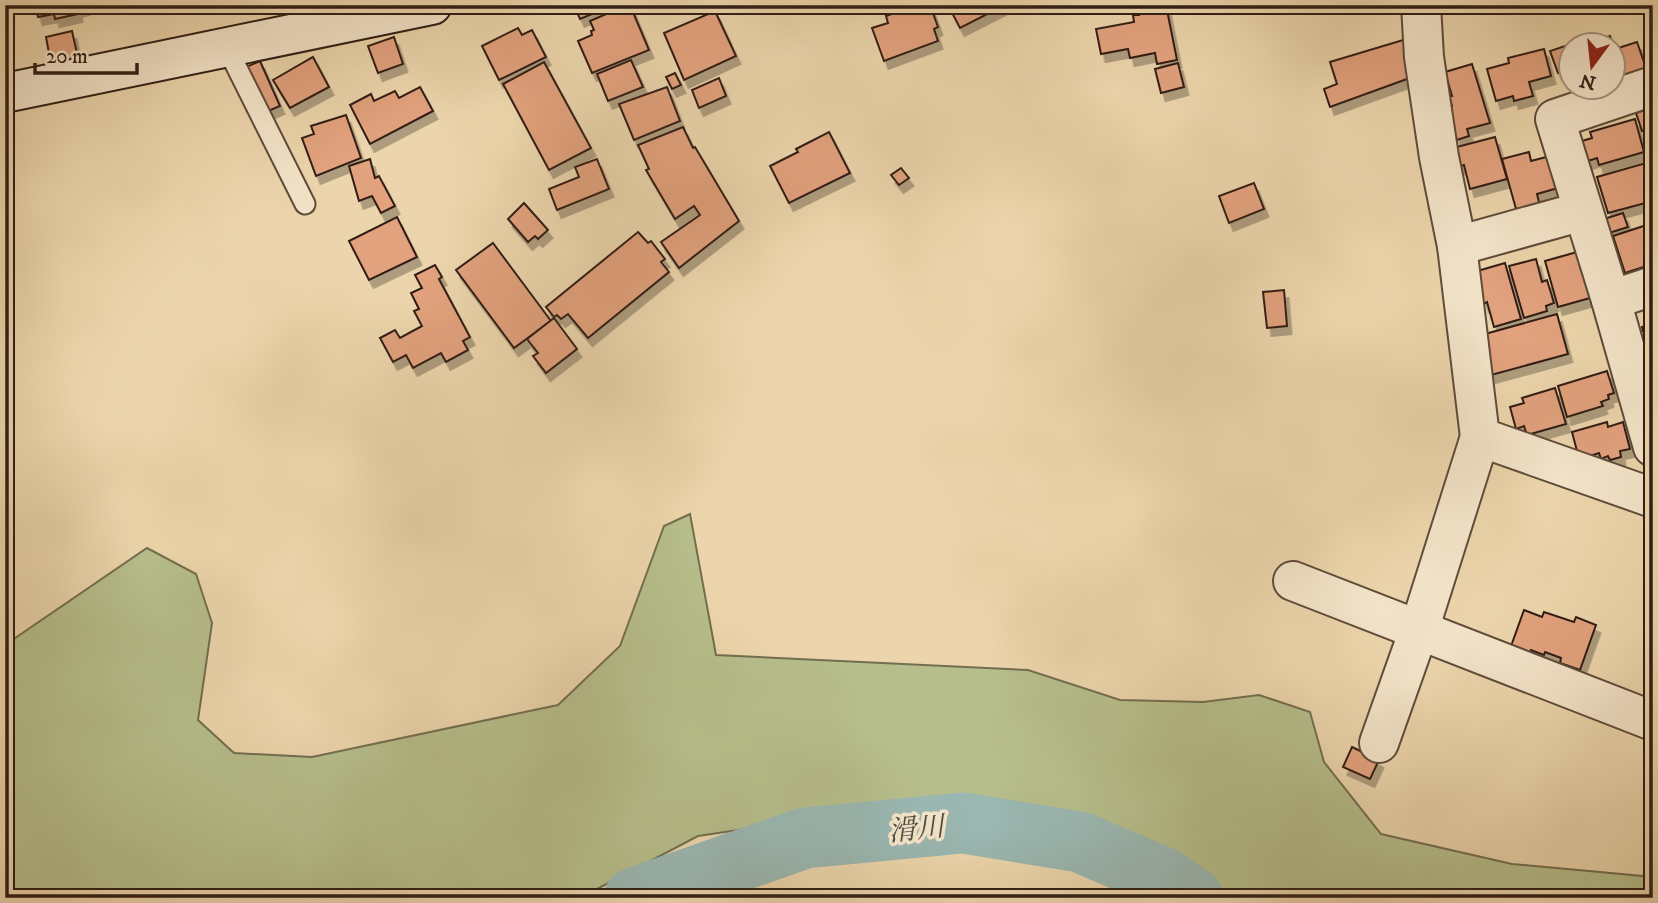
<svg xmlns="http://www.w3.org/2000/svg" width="1658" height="903" font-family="'IM FELL DW Pica','Noto Serif JP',serif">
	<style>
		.green { fill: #b6be8b; stroke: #736e50; stroke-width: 2 }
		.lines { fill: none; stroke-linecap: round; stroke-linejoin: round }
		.river { stroke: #9ab7b1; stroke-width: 61 }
		.building { fill: #e2a27e; stroke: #301e15; stroke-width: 2; filter: url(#shadow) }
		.lane-casing { stroke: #5f4c3b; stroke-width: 23 }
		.street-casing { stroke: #5f4c3b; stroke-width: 42 }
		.secondary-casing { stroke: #301e15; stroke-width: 42 }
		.lane { stroke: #f3e4c9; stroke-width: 19 }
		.street { stroke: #f3e4c9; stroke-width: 38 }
		.secondary { stroke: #f3e4c9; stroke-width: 38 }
		.labels { text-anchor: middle; stroke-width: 7; stroke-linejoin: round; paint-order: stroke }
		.water-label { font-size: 28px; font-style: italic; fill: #504c44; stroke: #f3e4c9 }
	</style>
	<defs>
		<filter id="shadow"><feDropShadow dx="4.5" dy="8" stdDeviation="0" flood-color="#0004"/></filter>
	</defs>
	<rect width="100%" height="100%" fill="#ecd5ac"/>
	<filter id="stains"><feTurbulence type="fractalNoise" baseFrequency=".00286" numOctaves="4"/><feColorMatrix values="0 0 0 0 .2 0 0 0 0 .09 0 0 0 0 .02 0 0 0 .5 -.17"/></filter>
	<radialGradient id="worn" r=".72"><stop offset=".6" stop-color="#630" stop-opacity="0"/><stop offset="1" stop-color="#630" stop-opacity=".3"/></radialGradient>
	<path class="green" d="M690 514 716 655 1028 670 1120 700 1203 702 1259 695 1310 712 1324 762 1381 834 1512 864 1653 877V898H1233L1116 826 913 804 698 836 580 898H5V645L147 548 196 574 212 623 198 720 234 753 312 757 558 705 620 646 664 526Z"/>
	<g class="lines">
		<path class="river" d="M634 898 805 838 963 823 1080 842 1166 879 1193 898"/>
	</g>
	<g class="building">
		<path d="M35 5H84L85 7 77 9 78 14 55 19 54 14 38 17Z"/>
		<path d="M574 5H594L597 12 580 19Z"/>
		<path d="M627 5H630L649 50 592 73 578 41 592 35 591 31 594 30 590 21Z"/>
		<path d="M917 5H930L938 27 934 29 938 41 884 61 872 28 888 23 886 16Z"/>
		<path d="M948 5H1005L960 28Z"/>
		<path d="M1137 5H1166L1177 60 1157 64 1155 53 1130 58 1128 49 1101 54 1096 29 1134 22 1133 15H1139Z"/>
		<path d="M715 11 736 56 684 80 664 33Z"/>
		<path d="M518 28 522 35 532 30 546 57 499 80 482 46Z"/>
		<path d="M72 31 78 58 51 64 46 37Z"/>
		<path d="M1610 36 1614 47 1603 46 1601 39Z"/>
		<path d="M394 37 403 64 378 73 368 46Z"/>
		<path d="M1413 37 1418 75 1330 107 1324 89 1337 84 1330 62Z"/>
		<path d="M1580 41 1581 46H1570V82L1567 70 1558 73 1550 51Z"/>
		<path d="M1637 42 1646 68 1619 77 1612 58V50Z"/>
		<path d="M1544 49 1551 76 1529 82 1533 96 1514 101 1513 96 1496 101 1487 69 1509 63 1508 58Z"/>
		<path d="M313 57 329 87 290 108 273 80Z"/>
		<path d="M631 60 643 87 608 101 597 74Z"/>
		<path d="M260 61 280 106 266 112 246 67Z"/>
		<path d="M544 62 591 148 549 170 503 84Z"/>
		<path d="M1178 63 1184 87 1161 93 1155 69Z"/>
		<path d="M1472 64 1490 123 1467 129 1469 136 1457 140 1447 107 1452 106 1449 96H1452L1445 72Z"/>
		<path d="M675 73 681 85 672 89 666 77Z"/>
		<path d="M719 78 726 96 699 108 692 90Z"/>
		<path d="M420 87 433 111 370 144 350 105 371 94 374 101 395 91 399 98Z"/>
		<path d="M667 87 680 121 634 140 619 104Z"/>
		<path d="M1653 107V127L1642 131 1636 113Z"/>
		<path d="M346 115 361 158 316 176 302 138 314 134 311 126Z"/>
		<path d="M1635 119 1644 152 1599 165 1597 158 1588 161 1582 141 1592 138 1590 132Z"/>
		<path d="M683 127 693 148 695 147 739 221 679 268 661 242 700 215 694 206 675 219 646 170 649 169 638 145Z"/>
		<path d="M829 132 850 173 789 203 770 166 798 152 796 149Z"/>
		<path d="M1495 137 1507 179 1470 189 1464 165 1458 167 1453 148Z"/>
		<path d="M1529 152 1531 161 1550 156 1558 188 1537 194 1540 206 1516 209 1502 159Z"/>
		<path d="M370 159 375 178 379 176 395 206 381 213 372 196 359 201 349 166Z"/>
		<path d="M597 159 609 189 557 210 549 189 579 177 575 167Z"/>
		<path d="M1653 161V201L1608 213 1597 177Z"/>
		<path d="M901 168 909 178 899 185 891 175Z"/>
		<path d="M1254 183 1264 209 1229 223 1219 196Z"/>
		<path d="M524 203 548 230 538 239 535 236 528 242 508 219Z"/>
		<path d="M1623 213 1628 227 1609 233 1604 219Z"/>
		<path d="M397 217 417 257 369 280 349 241Z"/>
		<path d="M1653 223V264L1625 273 1613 236Z"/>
		<path d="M638 232 648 243 651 241 665 259 661 262 669 272 588 338 568 314 561 319 557 315 554 317 546 307Z"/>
		<path d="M493 243 551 321 514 348 456 270Z"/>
		<path d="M1577 252 1590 298 1558 307 1545 261Z"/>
		<path d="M1536 259 1542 282 1547 280 1554 303 1546 306 1547 311 1524 318 1509 266Z"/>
		<path d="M1505 263 1521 319 1494 327 1487 302 1484 304 1474 272Z"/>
		<path d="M435 265 442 277 439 279 470 337 463 341 468 350 446 362 441 353 413 368 406 355 393 362 380 338 395 330 400 338 422 326 414 311 419 309 411 293 422 288 415 275Z"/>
		<path d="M1284 290 1287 326 1267 328 1263 292Z"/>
		<path d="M1557 314 1568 354 1491 375 1485 356 1490 354 1485 334Z"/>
		<path d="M554 318 577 349 546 373 533 356 538 353 527 339Z"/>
		<path d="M1653 324V373L1641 376 1628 335 1643 331 1642 327Z"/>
		<path d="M1607 371 1614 393 1608 395 1609 399 1601 402 1603 406 1567 417 1558 386Z"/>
		<path d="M1555 388 1566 424 1527 435 1524 426 1516 429 1510 407 1524 403 1522 398Z"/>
		<path d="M1607 422 1608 427 1623 422 1630 449 1620 451 1621 457 1610 460 1608 456 1601 459 1599 453 1584 458 1578 455 1572 432Z"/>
		<path d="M1524 610 1542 617 1544 612 1574 622 1576 617 1596 625 1580 670 1560 663 1561 658 1545 652 1544 655 1531 650 1529 657 1510 649Z"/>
		<path d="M1352 747 1379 760 1370 779 1343 767Z"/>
	</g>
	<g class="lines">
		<defs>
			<path id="lane" d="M227 48 305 204"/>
			<g id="street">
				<path d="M1421 5 1424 57 1439 157 1457 246 1480 437 1653 498"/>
				<path d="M1653 89 1647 88 1555 119 1611 300 1653 447"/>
				<path d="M1457 246 1583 211"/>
				<path d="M1611 300 1653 286"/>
				<path d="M1293 581 1653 721"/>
				<path d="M1379 743 1419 630 1480 437"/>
			</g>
			<path id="secondary" d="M5 93 432 5"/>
		</defs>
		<use href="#lane" class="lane-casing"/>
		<use href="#street" class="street-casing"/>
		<use href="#secondary" class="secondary-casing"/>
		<use href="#lane" class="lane"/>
		<use href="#street" class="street"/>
		<use href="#secondary" class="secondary"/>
	</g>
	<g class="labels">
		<g class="water-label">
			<text transform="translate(916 828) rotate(-6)" y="10">滑川</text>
		</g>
	</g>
	<rect width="1658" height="903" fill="none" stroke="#ecd5ac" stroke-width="28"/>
	<rect x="7" y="7" width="1644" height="889" fill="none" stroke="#301e15" stroke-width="3.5"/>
	<rect x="14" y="14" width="1630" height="875" fill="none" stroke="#301e15" stroke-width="2"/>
	<g transform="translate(1592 66) rotate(195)"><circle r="33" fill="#f3e4c9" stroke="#a59581" stroke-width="2"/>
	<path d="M0-5L12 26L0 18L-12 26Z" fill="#8f2418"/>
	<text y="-10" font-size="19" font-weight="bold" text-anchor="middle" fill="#301e15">N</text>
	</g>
	<path d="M35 63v10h102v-10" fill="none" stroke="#301e15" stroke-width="3.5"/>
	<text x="46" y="63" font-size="21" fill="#301e15" stroke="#f3e4c9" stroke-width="5" paint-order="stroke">20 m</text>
	<rect width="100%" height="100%" filter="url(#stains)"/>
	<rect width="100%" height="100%" fill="url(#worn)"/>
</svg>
